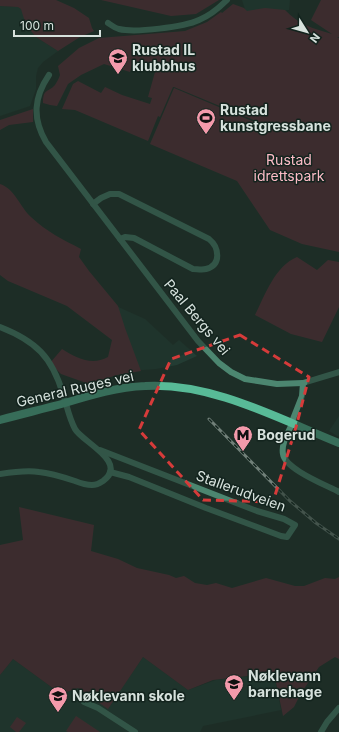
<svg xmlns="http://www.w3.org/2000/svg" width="339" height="732" font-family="Inter,sans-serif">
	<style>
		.built { fill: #233c33 }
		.green { fill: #632c38 }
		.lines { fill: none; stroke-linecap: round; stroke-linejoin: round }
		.minor { stroke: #4c8670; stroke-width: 6 }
		.secondary { stroke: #58ba97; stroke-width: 8 }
		.rail-casing { stroke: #718079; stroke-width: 3 }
		.rail { stroke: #13241e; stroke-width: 1.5; stroke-dasharray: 4.5; stroke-linecap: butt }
		.marked { fill: none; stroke: #d63b3a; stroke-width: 3; stroke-dasharray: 8 5; stroke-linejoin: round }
		.labels { text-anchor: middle; stroke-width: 3; stroke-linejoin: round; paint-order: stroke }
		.poi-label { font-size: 14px; font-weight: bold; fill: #d7e2dd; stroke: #13241e; text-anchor: start }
		.park-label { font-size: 14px; fill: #fcbbc6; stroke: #13241e }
		.street-label { font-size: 14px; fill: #d7e2dd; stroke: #13241e }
	</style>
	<rect width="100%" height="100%" fill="#1d2e27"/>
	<g class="built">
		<path d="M242 0H290L289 10 246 12Z"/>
		<path d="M0 6 18 7 21 9 36 37 58 51 43 62 38 68 36 76V89L30 106 0 116Z"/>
		<path d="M116 306 145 319 173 345 179 340 197 356 177 365 156 369 142 370 123 365Z"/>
		<path d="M339 416V437L329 431Z"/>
		<path d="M143 657 188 690 216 680 274 673 281 710 203 726 200 732H0V675L13 659 61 694 78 688 108 708Z"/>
	</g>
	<g class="green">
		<path d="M0 0H56L74 8 89 18 92 28 94 31 80 37 58 51 36 37 26 25 21 9 18 7 0 6Z"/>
		<path d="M101 0H219L196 14 171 16Z"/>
		<path d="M321 0H339V37H337L339 38V252L302 244 270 230 237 181 150 144 174 88 261 125 263 124 174 87H173L160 117 158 116 148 141 75 110 62 109 73 84 78 81 101 93 105 87 122 95 150 104 152 98 148 97 155 72 132 65 130 72 104 64 81 75 68 84 57 106 50 105 43 103C43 88 48 93 55 85 57 82 59 78 60 75L58 66 79 48 99 38 185 31 207 22 221 12 222 13 233 4 244 8 247 11 265 8 285 10C298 24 314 29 332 34L311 20Z"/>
		<path d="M33 109V122L9 125 0 130V120Z"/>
		<path d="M0 184C15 189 20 207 31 217 47 232 62 239 81 249L79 257 89 271 118 306 125 328 141 371 117 375 89 384 61 374 50 363 62 349C76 358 92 366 108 357L112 340 67 306 8 281 0 275Z"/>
		<path d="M297 257 317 270 328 260 339 262V307L322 342 291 334 255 315C265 295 275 266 297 257Z"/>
		<path d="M19 507 94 525 91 551 118 559 137 568 169 575 176 578 184 576 195 583 207 585 216 583 232 588 266 578 295 586H304L325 578 335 579 339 577V659L335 657 319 667 301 693 294 707 283 716 274 673 213 680 188 690 143 657 108 709 78 688 61 694 13 659 0 675V545L23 540Z"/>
		<path d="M76 716 100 732H68L66 731Z"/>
		<path d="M17 717 26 723 19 732H16L10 727Z"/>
	</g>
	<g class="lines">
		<g class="minor">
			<path d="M108 23C111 25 115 28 119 29 135 33 184 27 199 20 209 16 219 8 227 0"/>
			<path d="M49 75C34 97 32 118 46 142L198 341 219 363 231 372 245 379 277 384 303 383 339 372"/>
			<path d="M93 204 101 198 110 194H119L209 239C219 247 222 265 206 269 202 270 197 269 193 269L134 238 125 237 120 239"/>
			<path d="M0 327C36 341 52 357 63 394 67 406 69 418 75 429 82 442 129 462 103 481 100 483 96 485 92 485 86 485 80 483 75 481 63 477 51 473 39 472 26 470 13 472 0 474"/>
			<path d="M291 424 302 396 303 383"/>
			<path d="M292 424C288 433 281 444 283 454 285 469 326 485 339 492"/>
			<path d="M100 450 257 511 284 519 295 525 287 537 281 536 206 508 129 477 110 472"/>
			<path d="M84 702 98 708 135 732"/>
			<path d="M321 732 327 722 339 708"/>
		</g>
		<path class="secondary" d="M0 420C22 414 43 409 65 403 91 395 118 387 145 386 212 382 279 419 339 443"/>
		<defs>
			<path id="rail" d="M209 419 290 501 316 523 339 539"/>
		</defs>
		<use href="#rail" class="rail-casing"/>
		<use href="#rail" class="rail"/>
	</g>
	<path d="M0 0H339V732H0ZM240 335 309 377 296 427 273 502 203 500 139 430 171 359Z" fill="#1d2e27" fill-opacity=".55" fill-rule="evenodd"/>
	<path class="marked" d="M240 335 309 377 296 427 273 502 203 500 139 430 171 359Z"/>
	<defs>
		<symbol id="school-pin" viewBox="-11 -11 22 30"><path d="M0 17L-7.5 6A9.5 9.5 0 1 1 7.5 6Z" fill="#f39aab" stroke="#13241e"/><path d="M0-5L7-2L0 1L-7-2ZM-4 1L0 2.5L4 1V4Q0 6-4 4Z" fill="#111"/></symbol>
		<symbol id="stadium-pin" viewBox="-11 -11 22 30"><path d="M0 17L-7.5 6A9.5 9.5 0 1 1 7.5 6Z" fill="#f39aab" stroke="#13241e"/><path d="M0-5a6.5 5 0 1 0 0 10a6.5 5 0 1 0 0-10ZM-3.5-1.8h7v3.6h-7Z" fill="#111"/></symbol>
		<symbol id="metro-pin" viewBox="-11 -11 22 30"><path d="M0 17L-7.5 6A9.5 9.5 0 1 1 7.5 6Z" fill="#f39aab" stroke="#13241e"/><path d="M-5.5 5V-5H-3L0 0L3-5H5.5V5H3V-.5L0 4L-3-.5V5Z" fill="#111"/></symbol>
	</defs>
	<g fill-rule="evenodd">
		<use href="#school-pin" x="107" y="47" width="22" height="30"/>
		<use href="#stadium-pin" x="195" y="107" width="22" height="30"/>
		<use href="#metro-pin" x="232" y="424" width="22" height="30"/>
		<use href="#school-pin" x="223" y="673" width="22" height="30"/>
		<use href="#school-pin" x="47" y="685" width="22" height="30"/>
	</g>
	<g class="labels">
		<g class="poi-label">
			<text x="132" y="55">Rustad IL<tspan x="132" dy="16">klubbhus</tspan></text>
			<text x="220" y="115">Rustad<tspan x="220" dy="16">kunstgressbane</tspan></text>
			<text x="257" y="440">Bogerud</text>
			<text x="248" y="681">Nøklevann<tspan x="248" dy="16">barnehage</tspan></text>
			<text x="72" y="701">Nøklevann skole</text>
		</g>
		<g class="park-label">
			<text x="289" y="165">Rustad<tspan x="289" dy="16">idrettspark</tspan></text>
		</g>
		<g class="street-label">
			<text transform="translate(197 317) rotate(50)" y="5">Paal Bergs vei</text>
			<text transform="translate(75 389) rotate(-13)" y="5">General Ruges vei</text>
			<text transform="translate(241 491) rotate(20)" y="5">Stallerudveien</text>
		</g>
	</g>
	<g transform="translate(307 32) rotate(127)" stroke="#13241e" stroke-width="3" paint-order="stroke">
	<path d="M0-3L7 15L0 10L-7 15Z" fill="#d7e2dd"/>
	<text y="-6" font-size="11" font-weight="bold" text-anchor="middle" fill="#d7e2dd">N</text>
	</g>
	<path d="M14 30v6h86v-6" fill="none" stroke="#d7e2dd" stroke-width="2"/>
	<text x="20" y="30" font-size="12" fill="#d7e2dd" stroke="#13241e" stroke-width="3" paint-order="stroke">100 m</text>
</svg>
